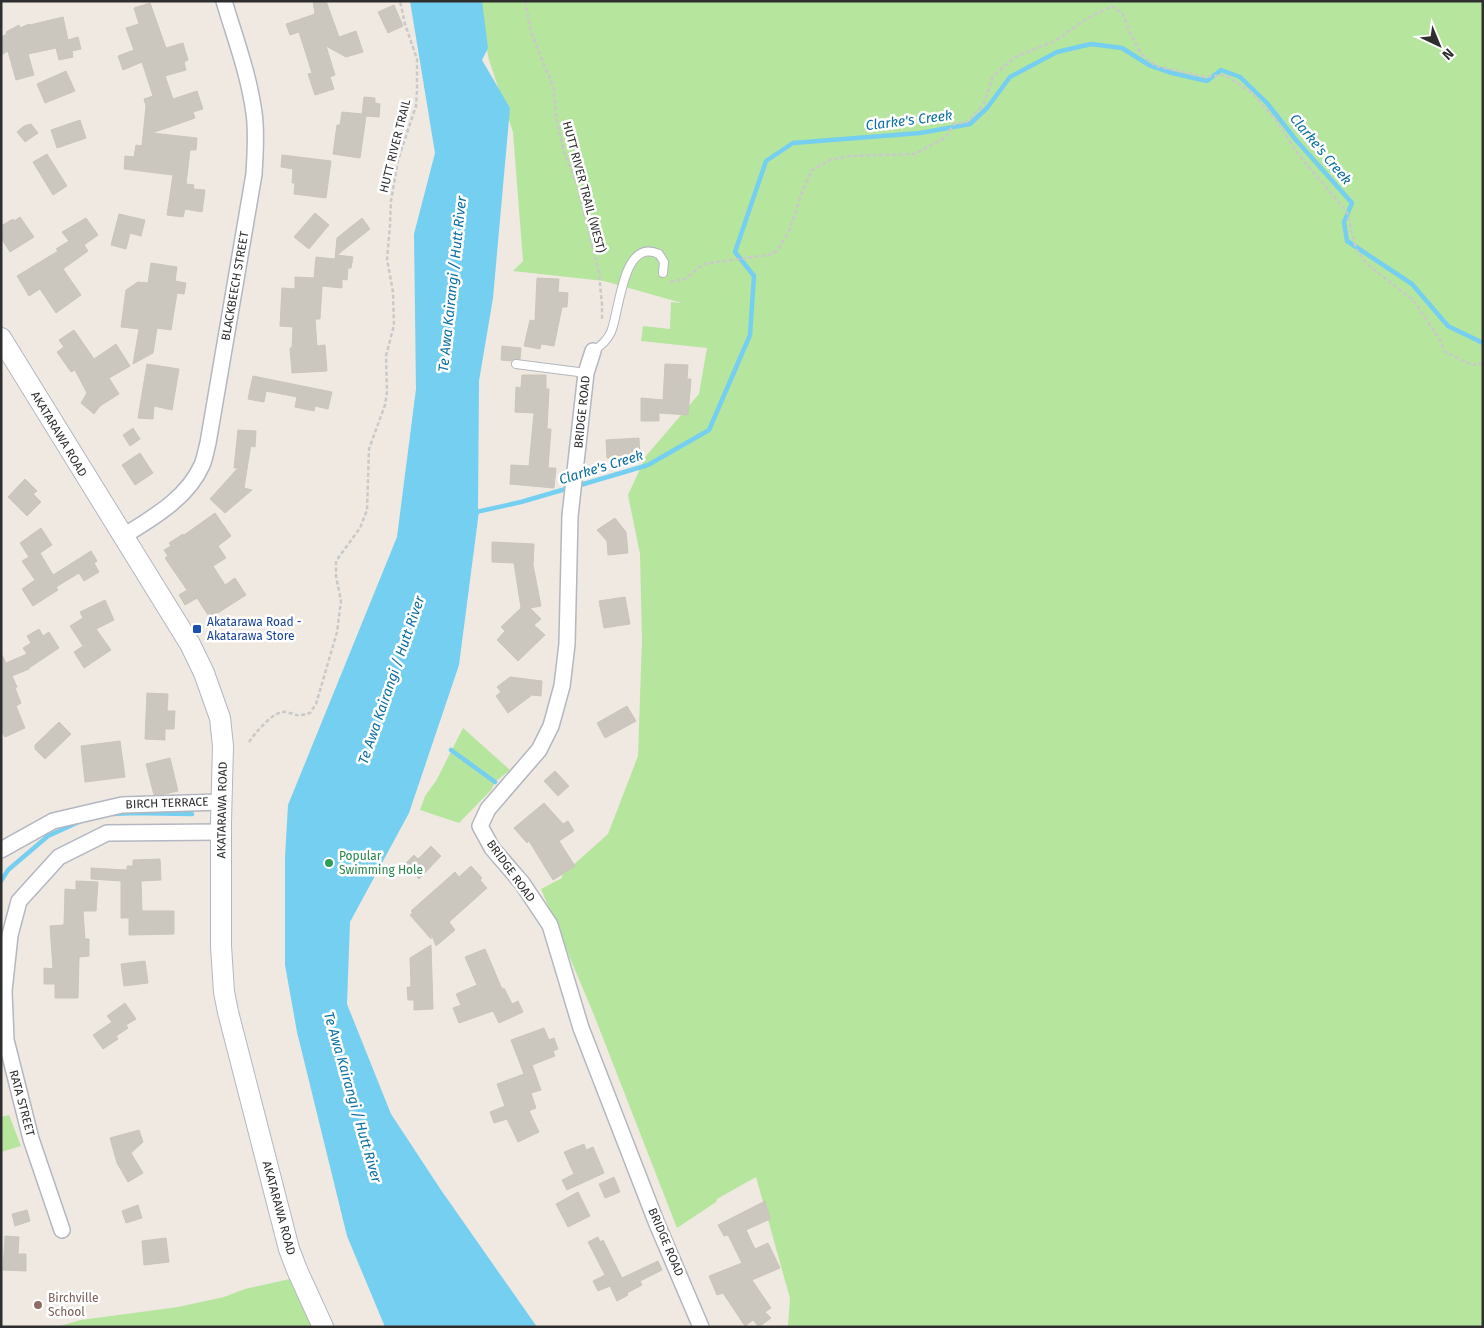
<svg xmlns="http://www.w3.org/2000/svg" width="1484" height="1328" font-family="'Fira Sans',sans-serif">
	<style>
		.green { fill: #b6e59e }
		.water { fill: #75cff0 }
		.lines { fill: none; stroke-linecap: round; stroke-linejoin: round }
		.stream { stroke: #75cff0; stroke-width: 4.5 }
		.building { fill: #cbc7bf; stroke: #cbc5ba }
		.lane-casing { stroke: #b4b7c1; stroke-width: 10 }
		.street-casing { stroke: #b4b7c1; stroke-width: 18 }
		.secondary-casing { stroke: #b4b7c1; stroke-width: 22 }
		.path { stroke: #c9c9c9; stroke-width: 2.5; stroke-dasharray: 4 2.5; stroke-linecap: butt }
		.lane { stroke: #fff; stroke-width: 8 }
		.street { stroke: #fff; stroke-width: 15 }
		.secondary { stroke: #fff; stroke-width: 20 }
		.transit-dot { fill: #1a4fb4; stroke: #fff; stroke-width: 2 }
		.leisure-dot { fill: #2e9e5b; stroke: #fff; stroke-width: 2 }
		.education-dot { fill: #8d6e63; stroke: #fff; stroke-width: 2 }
		.labels { text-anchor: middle; stroke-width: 5; stroke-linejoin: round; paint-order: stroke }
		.street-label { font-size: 12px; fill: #2e2e2e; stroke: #fff }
		.transit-label { font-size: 12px; fill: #164399; stroke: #fff; text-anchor: start }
		.leisure-label { font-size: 12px; fill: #27864d; stroke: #fff; text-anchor: start }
		.education-label { font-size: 12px; fill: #785e54; stroke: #fff; text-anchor: start }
		.water-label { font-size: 14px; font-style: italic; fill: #0d6fa3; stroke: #fff }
	</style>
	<rect width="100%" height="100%" fill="#efe9e1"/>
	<g class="green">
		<path d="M477 1H1483V1327H788L790 1298 756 1177 717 1199 716 1202 677 1228 594 1015 541 889 562 878V875L608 834 638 756 642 640 640 554 628 495 646 456 699 394 707 348 641 341 643 326 670 329 671 302 682 303 604 281 513 271 523 261 513 132 489 60Z"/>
		<path d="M463 728 510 770 495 782 491 790 459 823 420 810 425 796 436 781Z"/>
		<path d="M9 1115 21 1146 1 1152V1117Z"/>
		<path d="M290 1279 313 1327H56L81 1320 178 1307 224 1297 245 1289Z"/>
	</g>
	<path class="water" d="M410 1H482L488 48 482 60 510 108 493 298 479 381 478 510 461 516 479 511 459 665 409 813 350 922 347 1004 391 1114 441 1190 537 1327H385L347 1236 297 1032 285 965V857L288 805 397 537 416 389 414 234 435 153Z"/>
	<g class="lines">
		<g class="stream">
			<path d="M577 486 648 465 709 430 750 335 754 276 735 252 766 161 793 143 920 133 970 124 987 108 1010 77 1057 52 1091 44 1122 48 1149 65 1172 73 1207 81 1221 70 1240 77 1267 103 1296 140 1352 203 1344 222 1347 241 1412 284 1448 326 1483 343"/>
			<path d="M458 516 521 502 569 488"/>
			<path d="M451 750 495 782"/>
			<path d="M112 814 134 813 192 814"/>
			<path d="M1 881 8 870 48 836 81 821"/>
		</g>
	</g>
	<g class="building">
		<path d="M313 1H326L339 37 356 31 363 52 346 57 326 46 335 75 330 77 334 89 315 95 308 74 312 73 299 32 290 35 286 24 315 14Z"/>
		<path d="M150 3 166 48 183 43 188 60 184 62 186 70 165 76 173 99 197 91 203 109 193 112 195 118 152 133 197 138 196 150H190L186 184 194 185 193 189 205 190 202 212 185 209 183 217 167 215 173 175 124 169 125 156 134 157 136 145 142 146 146 106 144 99 153 96 142 62 123 70 118 56 134 50 126 28 139 24 134 8Z"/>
		<path d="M394 5 403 26 388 33 378 12Z"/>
		<path d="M63 17 68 40 78 37 81 49 72 51 73 57 59 60 56 48 28 54 34 75 16 80 8 51 1 55V37L7 34 6 32 19 25 20 28 29 24 30 25Z"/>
		<path d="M66 71 75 91 45 103 37 84Z"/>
		<path d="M364 97 375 98V103L380 104 379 117 366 116 360 158 333 154 337 125H340L342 112 362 114Z"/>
		<path d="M80 120 86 138 57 148 51 130Z"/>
		<path d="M31 124 38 133 25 142 17 132 24 126Z"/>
		<path d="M47 154 67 186 53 195 33 162Z"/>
		<path d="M282 155 331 161 326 198 294 194 295 183H292L293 169 281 167Z"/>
		<path d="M315 213 329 225 309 249 294 237Z"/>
		<path d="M119 214 145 220 141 236 130 233 126 249 111 245Z"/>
		<path d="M20 217 34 237 10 252 1 238V226L13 219 14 221Z"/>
		<path d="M86 218 98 235 84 245 88 251 63 269 81 295 56 313 40 289 29 296 17 276 58 251 56 249 69 241 62 232Z"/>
		<path d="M362 218 370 229 337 255 353 257 351 268H348L347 280 342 279V288L322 286 320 319H315L317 346 325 345 327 371 292 373 290 348H292L293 327 280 326 282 288 295 289V277L314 278 316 257 335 259 337 238Z"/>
		<path d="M151 263 177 267 175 281 186 283 184 294 177 293 171 330 157 328 153 353 133 364 139 329 121 327 126 290 138 282 148 283Z"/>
		<path d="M537 278 559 279 558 292 568 293 567 307H562L554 346 541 344 540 349 524 346 530 320 535 321Z"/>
		<path d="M74 330 94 359 116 344 130 366 109 378 119 394 100 406 94 414 81 403 87 393 75 370 71 372 57 352 64 347 59 340Z"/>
		<path d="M502 346 521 348 520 359H514L511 361 501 360Z"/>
		<path d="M147 364 179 369 172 410 154 406 153 419 138 418Z"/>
		<path d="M665 364 688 365 687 379H691L688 415 659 413V421H641V398L663 400Z"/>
		<path d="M522 375H546V389H549L547 429H551L548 468H556L554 488 510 484 511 465 529 466 534 413 515 412 516 387 521 388Z"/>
		<path d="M253 376 332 392 328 409 315 406 314 411 295 407 297 397 266 391 264 402 248 399Z"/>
		<path d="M133 428 140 439 130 446 123 435Z"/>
		<path d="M238 430 256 431 255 447 251 446 250 450 244 488 252 490 225 513 210 499 238 468H234Z"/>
		<path d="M639 438 640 457 607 458 606 440Z"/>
		<path d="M140 453 153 473 135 485 122 465Z"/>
		<path d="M25 479 37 491 33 494 41 502 27 516 8 497Z"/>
		<path d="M215 513 231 536 218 546 226 558 213 566 225 585 235 578 246 595 210 618 197 598 185 605 179 595 187 590 165 558 168 556 164 550 171 546 169 543 183 534 184 535Z"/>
		<path d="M615 518 626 532 628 553 608 555 607 541 597 530Z"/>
		<path d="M41 528 52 545 40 553 53 575 91 551 97 561 94 563 99 572 84 581 79 573 56 587 58 590 33 606 22 589 35 580 22 561 29 557 20 543Z"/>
		<path d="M492 542 534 544 533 565 541 606 530 608 541 619 534 625 545 635 518 661 497 640 505 631 501 627 521 608 514 563 492 562Z"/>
		<path d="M625 597 630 624 604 628 599 601Z"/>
		<path d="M105 600 114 620 96 629 111 650 84 668 74 652 83 646 70 626 83 618 80 612Z"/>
		<path d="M39 629 43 636 49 632 59 648 29 668V669L12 676 17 687 15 688 21 703 16 706 25 728 5 737 1 730V653L6 663 27 654 23 648 31 643 27 636Z"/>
		<path d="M510 677 542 681 541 696 532 695 508 713 496 696 501 692 497 687Z"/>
		<path d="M147 693 168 694 167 711H175L174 729H165V740L145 739Z"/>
		<path d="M627 706 636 721 605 738 597 723Z"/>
		<path d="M59 722 71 734 45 759 35 749V745Z"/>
		<path d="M120 741 125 777 85 782 81 746Z"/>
		<path d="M170 758 178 791 165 794 154 795 146 764Z"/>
		<path d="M555 771 569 786 558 796 544 781Z"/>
		<path d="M544 803 563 824 568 821 574 831 559 841 575 866 553 880 529 841 527 843 514 828Z"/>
		<path d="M431 846 441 856 419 879 406 863 414 855 418 859Z"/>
		<path d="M160 859 161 880 141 881 142 911H174V934L129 935V918H121V881L91 879V868L127 870V866H133V860Z"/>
		<path d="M471 866 482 878 480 880 487 888 449 922 455 930 436 946 431 933V939L410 915 413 912 411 911 455 872 459 877Z"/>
		<path d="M76 881 98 882 96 911H83L85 939H89V956L79 957 78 998H55V984H44V968L53 969 50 926 64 925 65 889 76 890Z"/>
		<path d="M431 945 433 1009 414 1010V1000H408L407 987H411L410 958Z"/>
		<path d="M485 949 502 989 504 988 512 1004 518 1001 523 1012 499 1023 493 1011 459 1023 453 1008 461 1005 456 994 477 985 465 957Z"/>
		<path d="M145 961 148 983 124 986 121 964Z"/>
		<path d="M125 1003 136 1019 126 1025 128 1028 116 1036 118 1039 103 1049 93 1035 112 1022 107 1016Z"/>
		<path d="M544 1028 549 1040 554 1038 558 1049 553 1051 555 1056 532 1065 541 1090 531 1093 536 1108 529 1111 539 1132 518 1142 507 1119 494 1123 490 1112 505 1106 497 1084 524 1074 511 1040Z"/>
		<path d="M139 1130 143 1142 131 1153 143 1173 128 1182 117 1163 110 1138Z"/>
		<path d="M584 1144 586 1150 593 1147 604 1173 567 1190 562 1180 574 1174 564 1152Z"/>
		<path d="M614 1177 620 1192 605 1198 599 1184Z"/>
		<path d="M578 1192 590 1216 568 1227 556 1204Z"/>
		<path d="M765 1201 770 1219 746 1230 755 1249 768 1243 780 1268 752 1280 771 1308 765 1312 771 1318 759 1327 753 1320 745 1326 723 1293 717 1295 709 1276 742 1263 728 1235 724 1236 718 1225Z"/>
		<path d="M138 1205 142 1218 126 1223 122 1211Z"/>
		<path d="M27 1210 30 1221 15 1226 12 1214Z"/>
		<path d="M5 1236 19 1237 18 1254H26V1271L3 1270Z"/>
		<path d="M598 1237 600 1242 603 1240 622 1278 658 1261 662 1270 640 1281 642 1285 627 1293 628 1295 617 1301 610 1286 598 1291 593 1281 605 1275 588 1242Z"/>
		<path d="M166 1238 169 1262 144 1265 142 1241Z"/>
	</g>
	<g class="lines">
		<defs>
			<g id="lane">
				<path d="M593 351C601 346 607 341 611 332 620 311 622 237 659 254L664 262 663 273"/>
				<path d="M516 364 586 373"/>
			</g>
			<g id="street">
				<path d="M593 351 586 373 570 516 567 644 562 686 551 726 539 750 488 809 480 826 492 848 522 883 550 925 581 1028 657 1224 701 1327"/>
				<path d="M122 537C152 518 187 499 202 465 205 458 206 450 208 443L254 174C255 154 257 133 254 113 249 75 235 38 224 1"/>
				<path d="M1 850 53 821 122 805 222 802"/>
				<path d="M62 1230 31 1139 6 1040 4 991 10 935 19 901 59 857 107 833 221 832"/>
			</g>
			<path id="secondary" d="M1 338 190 644 204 673 220 718 223 746 221 822V946L224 992 228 1012 289 1249 297 1270 323 1327"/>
		</defs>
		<use href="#lane" class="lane-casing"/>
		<use href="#street" class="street-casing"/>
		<use href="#secondary" class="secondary-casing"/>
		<g class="path">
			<path d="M525 1 531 32 554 89 556 118 564 152 577 185 599 273 602 305V321"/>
			<path d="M670 282 685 279 703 264 768 255 777 251 789 231 803 190 812 170 830 160 850 156 915 154 946 137 954 124 967 122 984 104 993 76 1015 57 1055 41 1086 19 1112 6 1123 14 1131 35 1141 54 1156 66 1205 77 1225 75 1252 93 1276 120 1298 154 1347 212 1356 249 1367 264 1413 300 1439 338 1445 352 1472 365 1483 363"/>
			<path d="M249 742C255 733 275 709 286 712 299 715 295 717 310 713L316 704 337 632 341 601 336 576V561L360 528 367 510 369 449 385 405 387 392 386 356 394 325 393 292 387 259 390 225 391 201 398 160 416 106 417 91V59L405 24 400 1"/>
		</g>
		<use href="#lane" class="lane"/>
		<use href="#street" class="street"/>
		<use href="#secondary" class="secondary"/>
	</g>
	<rect class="transit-dot" x="192" y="624" width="10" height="10" rx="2.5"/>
	<circle class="leisure-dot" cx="329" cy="863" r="5"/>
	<circle class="education-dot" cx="38" cy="1305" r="5"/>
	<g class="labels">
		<g class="street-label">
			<text transform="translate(395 146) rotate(-76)" y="4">HUTT RIVER TRAIL</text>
			<text transform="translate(584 187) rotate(75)" y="4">HUTT RIVER TRAIL (WEST)</text>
			<text transform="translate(235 286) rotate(-80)" y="4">BLACKBEECH STREET</text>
			<text transform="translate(582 412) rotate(-84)" y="4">BRIDGE ROAD</text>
			<text transform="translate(59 434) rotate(59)" y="4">AKATARAWA ROAD</text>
			<text transform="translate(167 803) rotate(-2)" y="4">BIRCH TERRACE</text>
			<text transform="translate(222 810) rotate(-89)" y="4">AKATARAWA ROAD</text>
			<text transform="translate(511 871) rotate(54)" y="4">BRIDGE ROAD</text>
			<text transform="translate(22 1103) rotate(75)" y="4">RATA STREET</text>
			<text transform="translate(279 1208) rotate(75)" y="4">AKATARAWA ROAD</text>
			<text transform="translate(666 1242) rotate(67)" y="4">BRIDGE ROAD</text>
		</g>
		<g class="transit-label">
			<text x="207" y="626">Akatarawa Road -<tspan x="207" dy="14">Akatarawa Store</tspan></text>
		</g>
		<g class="leisure-label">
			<text x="339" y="860">Popular<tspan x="339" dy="14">Swimming Hole</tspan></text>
		</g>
		<g class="education-label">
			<text x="48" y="1302">Birchville<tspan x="48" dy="14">School</tspan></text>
		</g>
		<g class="water-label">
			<text transform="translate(909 120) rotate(-7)" y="5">Clarke's Creek</text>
			<text transform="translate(1321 149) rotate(50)" y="5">Clarke's Creek</text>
			<text transform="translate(452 284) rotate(-84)" y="5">Te Awa Kairangi / Hutt River</text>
			<text transform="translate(601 467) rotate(-17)" y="5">Clarke's Creek</text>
			<text transform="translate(391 680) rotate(-71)" y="5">Te Awa Kairangi / Hutt River</text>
			<text transform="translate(353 1097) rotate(74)" y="5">Te Awa Kairangi / Hutt River</text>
		</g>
	</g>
	<rect width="1484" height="1328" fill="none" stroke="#2e2e2e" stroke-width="5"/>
	<g transform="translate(1439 45) rotate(136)" stroke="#ffffff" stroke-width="4" paint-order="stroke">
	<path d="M0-4L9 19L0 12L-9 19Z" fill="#2e2e2e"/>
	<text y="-8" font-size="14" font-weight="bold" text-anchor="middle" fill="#2e2e2e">N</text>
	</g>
</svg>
